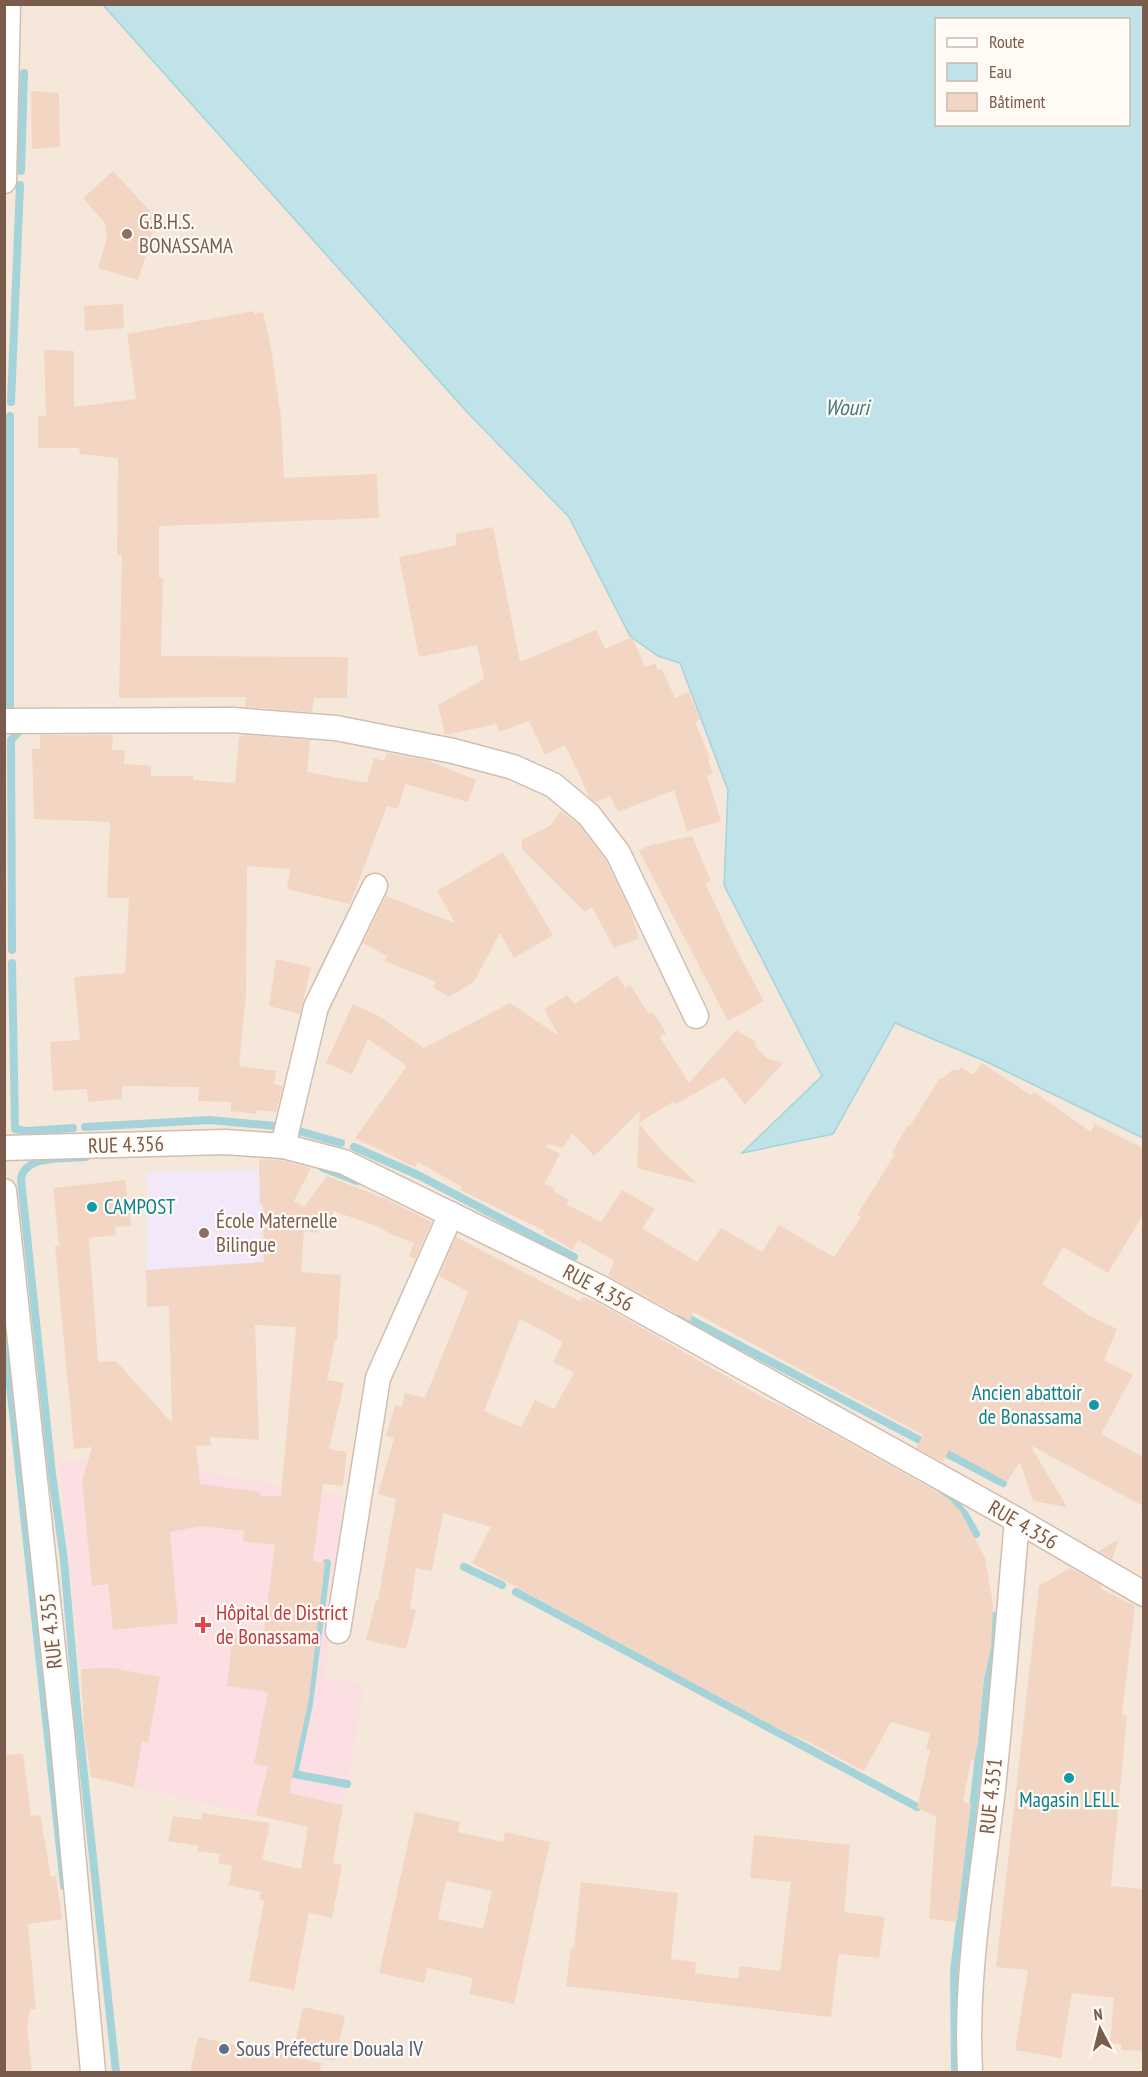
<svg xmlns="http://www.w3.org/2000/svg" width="1148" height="2077" font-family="'PT Sans Narrow',sans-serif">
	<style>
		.residential { fill: #f5e8da }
		.education { fill: #f3e8fa }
		.medical { fill: #fbdfe3 }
		.water { fill: #bfe3e8; stroke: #a5d3da; stroke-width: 1.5; fill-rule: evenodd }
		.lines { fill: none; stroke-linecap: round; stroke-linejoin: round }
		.stream { stroke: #a5d3da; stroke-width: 8 }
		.building { fill: #f3d5c3; fill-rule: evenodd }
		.minor-casing { stroke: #d1beb0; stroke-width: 27 }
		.minor { stroke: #fff; stroke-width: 24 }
		.education-dot { fill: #8d6e63; stroke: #fffaf3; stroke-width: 2 }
		.culture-dot { fill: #0f9aa8; stroke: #fffaf3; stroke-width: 2 }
		.health-dot { fill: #e0444e; stroke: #fffaf3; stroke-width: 2 }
		.service-dot { fill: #5c6f8a; stroke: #fffaf3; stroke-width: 2 }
		.labels { text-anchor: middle; stroke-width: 4.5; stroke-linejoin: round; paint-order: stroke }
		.education-label { font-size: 21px; fill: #785e54; stroke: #fffaf3; text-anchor: start }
		.street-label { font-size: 21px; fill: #7a5c4d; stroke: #fffaf3 }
		.culture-label { font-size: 21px; fill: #0d838f; stroke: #fffaf3; text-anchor: start }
		.health-label { font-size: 21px; fill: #be3a42; stroke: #fffaf3; text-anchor: start }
		.service-label { font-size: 21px; fill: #4e5e75; stroke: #fffaf3; text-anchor: start }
		.water-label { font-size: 22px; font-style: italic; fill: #437c86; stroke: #fffaf3 }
	</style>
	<rect width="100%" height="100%" fill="#fdf6ec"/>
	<path class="residential" d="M4 5H103L467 412 569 517 630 636 658 656 680 663 728 790 724 885 822 1076 743 1152 833 1134 895 1023 987 1062 1143 1138 1144 2072H5Z"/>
	<path class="education" d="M259 1170 262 1300 147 1307V1172Z"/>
	<path class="medical" d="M160 1453 197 1455 203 1472 343 1495 324 1679 365 1685 338 1834 91 1777 59 1462Z"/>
	<path class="water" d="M103 5H1143V1138L987 1062 895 1023 833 1134 742 1153 822 1076 724 885 728 790 680 663 658 656 630 636 569 517 467 412ZM936 20H1128V124H936Z"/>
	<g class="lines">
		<g class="stream">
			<path d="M21 171 24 73"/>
			<path d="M11 402 20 185"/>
			<path d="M10 707V416"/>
			<path d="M12 950 11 740 24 726"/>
			<path d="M12 963 15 1129 25 1131 73 1128"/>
			<path d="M85 1127 209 1120 276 1126"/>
			<path d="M292 1129 341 1143"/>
			<path d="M354 1147 418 1175 574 1257"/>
			<path d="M86 1157C66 1159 25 1154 21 1179L52 1474 64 1560 77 1709 116 2072"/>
			<path d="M323 1168 357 1181"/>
			<path d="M682 1315 929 1445"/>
			<path d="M4 1330 64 1886"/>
			<path d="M940 1450 1003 1483"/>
			<path d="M943 1490 965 1515 976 1534"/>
			<path d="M327 1563 309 1704 294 1774 347 1784"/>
			<path d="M464 1567 502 1585"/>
			<path d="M516 1592 917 1807"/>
			<path d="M969 1843 995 1616"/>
			<path d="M955 2072 954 1971 969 1849"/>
		</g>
	</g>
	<g class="building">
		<path d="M31 91 59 93 60 147 32 149Z"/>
		<path d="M113 171 150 211 154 229 138 280 98 268 107 238 105 223 83 198Z"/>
		<path d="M123 304 124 328 85 331 84 306Z"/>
		<path d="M254 311V314L263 312 271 347 281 417 284 478 377 474 379 518 159 526V578H163L161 656 348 657 347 698H314L312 712 245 707 246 697 119 698 122 555H117L118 458 80 454 79 448H38V416H46L44 350 74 351V407L136 399 127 334Z"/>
		<path d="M493 527 520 662 596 630 605 649 632 637 645 667 655 663 658 670 662 669 675 698 689 692 700 720 695 722 710 758 708 760 713 774 707 776 721 821 687 831 674 790 618 812 610 796 596 802 590 798 565 745 545 755 529 721 499 732 496 724 445 735 438 705 484 679 477 645 419 657 399 557 457 545 455 534Z"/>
		<path d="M40 735H113L112 750H125L124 764 151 766V776H193V780L235 783 239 737 243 735 310 740 307 772 367 783 374 758 384 761 387 753 426 760 476 780 468 802 405 784 398 809 387 806 350 904 287 889 290 869 247 866 246 994 239 1066 276 1071 274 1084 283 1086 276 1112 257 1110 256 1114 231 1111V1102L198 1101 199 1087 122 1086V1099L88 1102 87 1089 53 1091 50 1042 80 1040 74 977 125 973 129 898H107L110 822 34 819 32 749H40Z"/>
		<path d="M561 811 579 825 606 860 631 913 639 938 614 948 592 907 585 912 522 849V840L550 826Z"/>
		<path d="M692 836 711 881 705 883 738 953 764 1001 728 1021 639 851 648 846Z"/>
		<path d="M503 852 553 935 514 958 500 933 474 982 449 997 433 987 436 982 385 961 387 956 363 943 386 896 455 923 437 891Z"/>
		<path d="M276 959 311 967 300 1014 269 1006Z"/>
		<path d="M617 975 625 988 630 985 649 1014 653 1012 666 1033 660 1037 689 1083 736 1030 755 1041V1046L767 1058 783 1063 745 1105 724 1077 676 1104 674 1101 639 1123 640 1111 594 1156 572 1133 563 1148 548 1144 547 1147 560 1154 544 1184 555 1188 554 1191 569 1200 566 1204 601 1222 622 1190 655 1209 642 1228 697 1262 721 1228 762 1252 779 1225 834 1257 861 1217 857 1215 895 1154 892 1152 908 1125 910 1126 940 1078 942 1079 952 1070H958L961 1067 973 1075 982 1063 1031 1095 1034 1092 1091 1132 1095 1124 1143 1148V1215L1108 1273 1063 1247 1042 1284 1088 1315 1117 1329 1104 1360 1133 1375 1101 1434 1143 1457V1506L1030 1445 1067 1507 1033 1501 1020 1462 1007 1482 949 1450 943 1462 916 1448 923 1435 693 1312 690 1321 608 1276 614 1261 578 1240 573 1250 544 1233 545 1231 460 1190 462 1187 418 1162 415 1167 355 1138 407 1066 368 1039 352 1074 326 1063 353 1004 379 1016 424 1048 510 1003 559 1036 544 1009 567 995 575 1004Z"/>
		<path d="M639 1124 664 1153 698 1184 637 1168Z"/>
		<path d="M259 1159 281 1160 311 1168 294 1201 304 1207 327 1176 386 1199 432 1222 415 1259 409 1256 414 1243 392 1235 377 1226 333 1211 330 1230 318 1229 317 1233 304 1231 301 1272 341 1275 337 1340H335L327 1380 344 1383 329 1449 347 1452 343 1486 323 1484 313 1561 325 1563 309 1698 289 1793 343 1805 333 1863 342 1865 332 1918 309 1913 294 1990 249 1981 264 1901 259 1900 261 1892 229 1885 232 1866 218 1863 220 1854 197 1851 198 1846 168 1841 173 1816 201 1820 202 1813 270 1823 262 1860 301 1869 308 1827 256 1815 268 1767 254 1764 268 1692 227 1686 233 1634 263 1637 275 1545 243 1541 244 1531 201 1526 170 1532 178 1623 113 1630 108 1584 92 1586 82 1481 92 1447 74 1449 55 1246 59 1245 53 1188 125 1180 131 1226 115 1227 116 1235 89 1238 98 1362 116 1361 172 1423 169 1306 147 1307 146 1270 264 1262 263 1205 260 1204ZM255 1325 296 1327 281 1496H261L260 1492 200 1484 196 1446 211 1445 210 1437 259 1440Z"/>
		<path d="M456 1237 579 1301 583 1297 597 1302 762 1397 788 1409 948 1498 961 1512 985 1558 993 1604 991 1648 984 1680 978 1743 974 1761 971 1760 963 1802 971 1804 957 1922 929 1919 936 1816 917 1808 930 1750 926 1749 930 1733 891 1722 864 1771 797 1736 795 1738 472 1563 491 1527 443 1513 432 1571 416 1568 410 1609 416 1610 406 1649 366 1640 376 1600 378 1601 396 1499 378 1494 394 1438 386 1436 395 1405 402 1407 405 1393 425 1398 468 1292 439 1276ZM520 1319 563 1342 553 1362 574 1373 554 1409 535 1400 521 1427 484 1411Z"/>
		<path d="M1119 1539 1112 1559 1099 1551Z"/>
		<path d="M1070 1568 1101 1585 1100 1588 1135 1606 1122 1714 1127 1716 1111 1886 1143 1889V2051L1121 2050V2044L1110 2043 1114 1998 1072 1993 1061 2058 1015 2050 1028 1970 996 1967 1039 1586Z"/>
		<path d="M113 1668 160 1677 148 1743 142 1741 134 1787 91 1777 84 1730 81 1669Z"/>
		<path d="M23 1754 31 1816 40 1815 51 1877 56 1876 62 1919 28 1924 36 2009H30L27 2027 32 2073H4V1755Z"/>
		<path d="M415 1812 460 1822 458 1832 503 1842 505 1832 550 1842 514 2004 469 1994 473 1978 427 1968 424 1983 379 1973ZM446 1881 492 1891 483 1929 438 1919Z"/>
		<path d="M754 1835 850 1845 844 1912 885 1917 879 1958 839 1954 831 2017 566 1986 571 1947 574 1948 581 1882 678 1893 671 1959 696 1962 695 1973 732 1978H738L740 1966 780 1971 791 1882 750 1878Z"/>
		<path d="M303 2007 345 2016 335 2061 293 2052Z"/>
		<path d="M198 2037 321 2063 320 2073H190Z"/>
	</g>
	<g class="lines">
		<defs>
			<g id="minor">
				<path d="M4 181 8 4"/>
				<path d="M4 721 232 720 336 728 453 751 513 767 553 785 589 815 618 853 696 1016"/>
				<path d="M283 1146 316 1007 375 886"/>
				<path d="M4 1148 225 1142 283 1146 344 1162 601 1288 1017 1520 1144 1594"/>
				<path d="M4 1191 62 1732 93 2072"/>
				<path d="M338 1631 378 1378 451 1214"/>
				<path d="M970 2072C965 1980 981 1888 992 1797 1002 1705 1009 1612 1017 1520"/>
			</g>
		</defs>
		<use href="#minor" class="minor-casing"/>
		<use href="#minor" class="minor"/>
	</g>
	<g class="education-dot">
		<circle cx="127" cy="234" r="6"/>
		<circle cx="204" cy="1233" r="6"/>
	</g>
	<g class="culture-dot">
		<circle cx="92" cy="1207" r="6"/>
		<circle cx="1094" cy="1405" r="6"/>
		<circle cx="1069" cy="1778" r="6"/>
	</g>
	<path class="health-dot" d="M200 1616h6v6h6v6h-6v6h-6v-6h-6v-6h6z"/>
	<circle class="service-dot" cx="224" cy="2049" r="6"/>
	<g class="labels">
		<g class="education-label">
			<text x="139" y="229">G.B.H.S.<tspan x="139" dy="24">BONASSAMA</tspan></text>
			<text x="216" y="1228">École Maternelle<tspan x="216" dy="24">Bilingue</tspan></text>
		</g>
		<g class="street-label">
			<text transform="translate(126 1145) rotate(-2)" y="7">RUE 4.356</text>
			<text transform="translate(598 1288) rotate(28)" y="7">RUE 4.356</text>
			<text transform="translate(1023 1525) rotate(30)" y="7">RUE 4.356</text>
			<text transform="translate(51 1631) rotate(-96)" y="7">RUE 4.355</text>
			<text transform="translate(991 1796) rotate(-84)" y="7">RUE 4.351</text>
		</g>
		<g class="culture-label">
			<text x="104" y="1214">CAMPOST</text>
			<text x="1082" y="1400" text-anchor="end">Ancien abattoir<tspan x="1082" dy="24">de Bonassama</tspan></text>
			<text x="1069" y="1807" text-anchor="middle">Magasin LELL</text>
		</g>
		<g class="health-label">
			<text x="216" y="1620">Hôpital de District<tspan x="216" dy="24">de Bonassama</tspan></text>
		</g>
		<g class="service-label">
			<text x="236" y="2056">Sous Préfecture Douala IV</text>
		</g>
		<g class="water-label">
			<text x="847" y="415">Wouri</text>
		</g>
	</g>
	<rect width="1148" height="2077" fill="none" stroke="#7a5c4d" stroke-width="12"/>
	<rect x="935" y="18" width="195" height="108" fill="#fffaf3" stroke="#cabbb1" stroke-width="1.5"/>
	<rect x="947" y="38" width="30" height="9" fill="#ffffff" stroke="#cabbb1" stroke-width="1.5"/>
	<text x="989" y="48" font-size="18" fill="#7a5c4d">Route</text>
	<rect x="947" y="63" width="30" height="18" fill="#bfe3e8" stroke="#cabbb1" stroke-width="1.5"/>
	<text x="989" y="78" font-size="18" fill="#7a5c4d">Eau</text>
	<rect x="947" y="93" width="30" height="18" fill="#f3d5c3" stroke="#cabbb1" stroke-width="1.5"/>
	<text x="989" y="108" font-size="18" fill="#7a5c4d">Bâtiment</text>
	<g transform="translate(1100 2029) rotate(353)" stroke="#fffaf3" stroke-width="4.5" paint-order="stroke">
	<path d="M0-4.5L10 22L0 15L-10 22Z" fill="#7a5c4d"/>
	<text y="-9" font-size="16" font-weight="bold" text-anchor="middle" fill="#7a5c4d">N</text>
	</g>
</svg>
